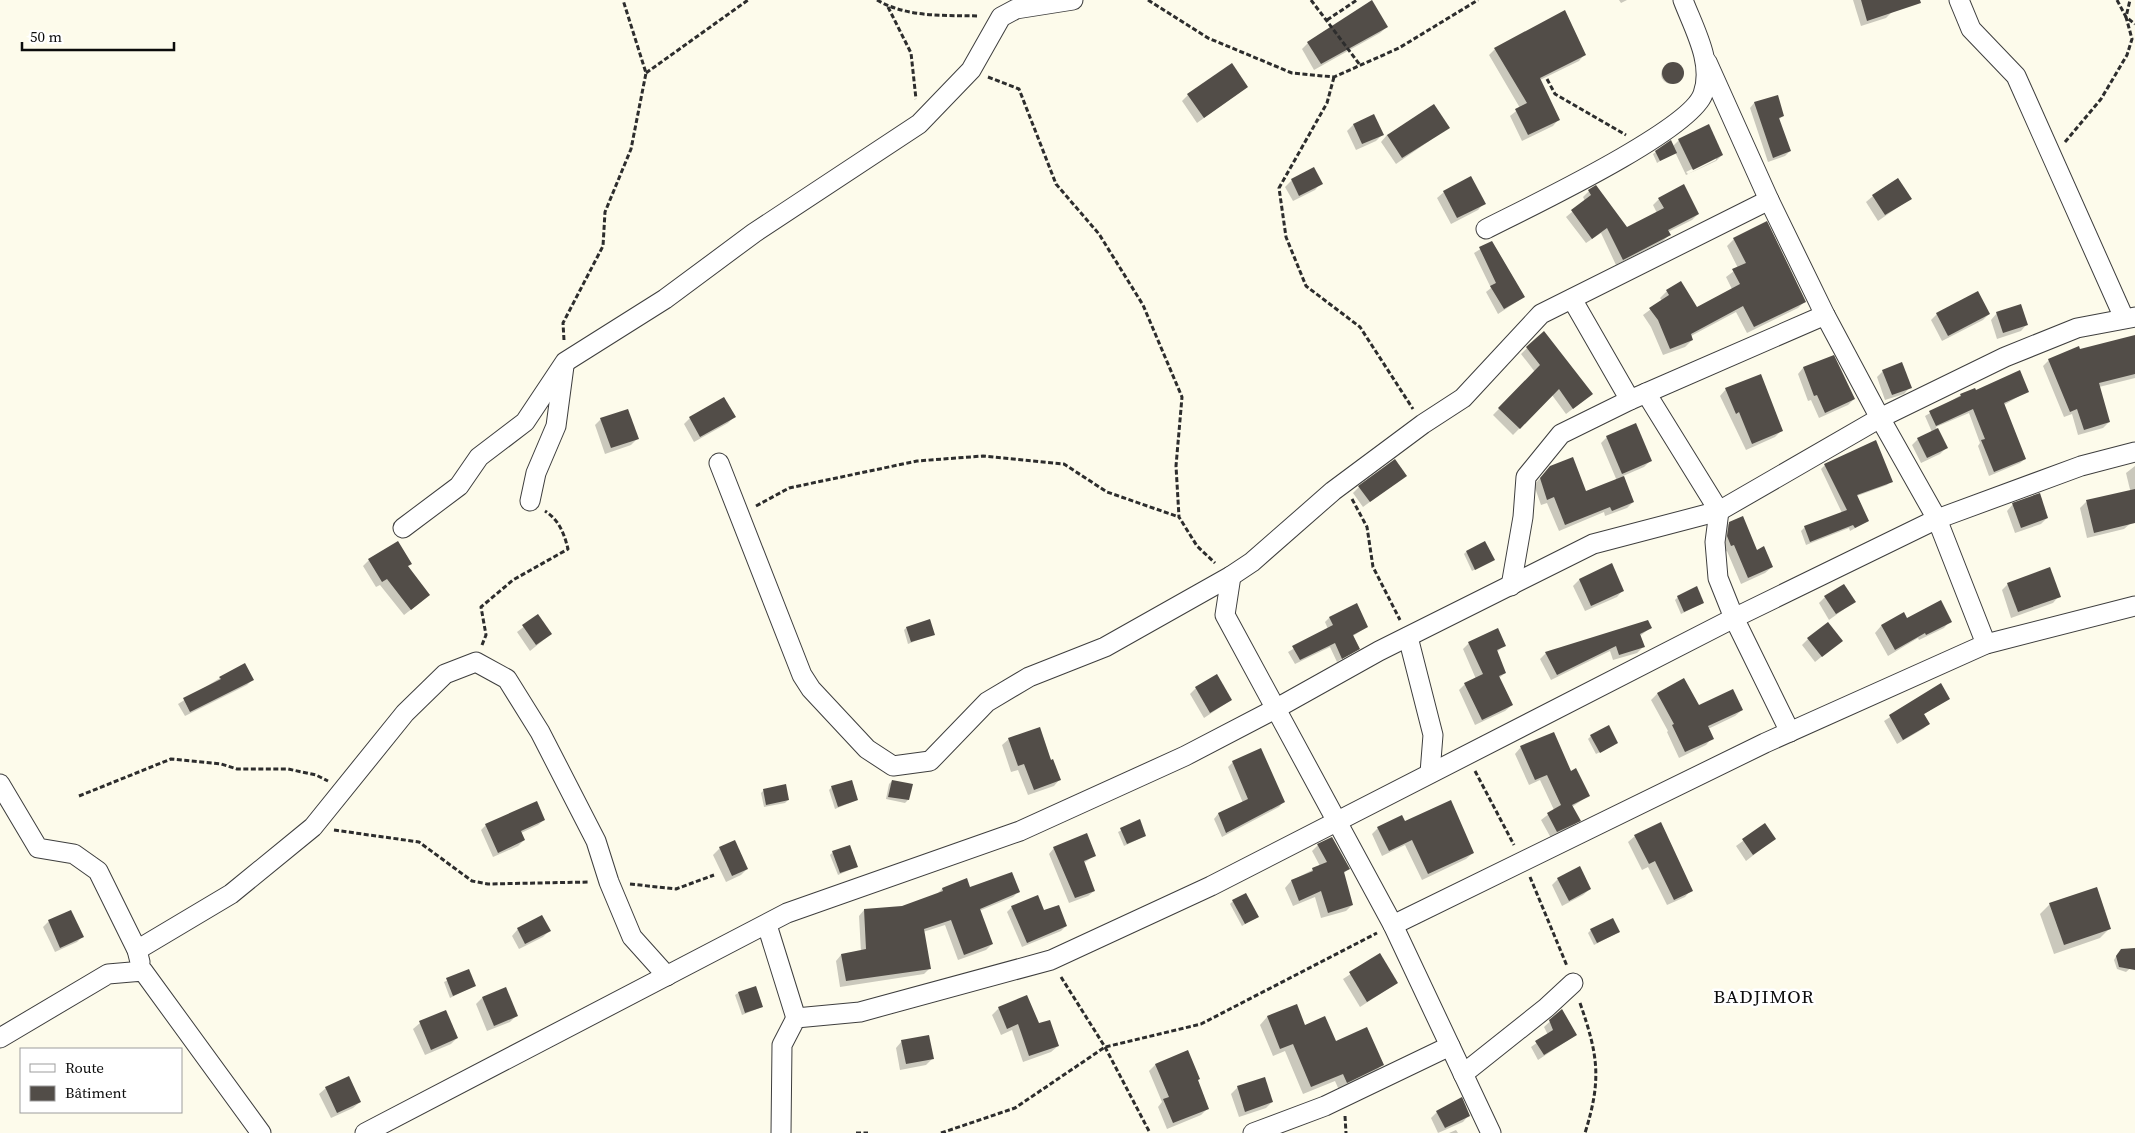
<svg xmlns="http://www.w3.org/2000/svg" width="2135" height="1133" font-family="'Source Serif 4',serif">
	<style>
		.shadow { fill: #0003; fill-rule: evenodd }
		.building { fill: #524d48 }
		.lines { fill: none; stroke-linecap: round; stroke-linejoin: round }
		.minor-casing { stroke: #3e3e3e; stroke-width: 21 }
		.path { stroke: #2d2d2d; stroke-width: 3; stroke-dasharray: 5 2.5; stroke-linecap: butt }
		.minor { stroke: #fff; stroke-width: 19 }
		.labels { text-anchor: middle; stroke-width: 5; stroke-linejoin: round; paint-order: stroke }
		.quarter-label { font-size: 19px; letter-spacing: 1px; fill: #0b0b0b; stroke: #fff }
	</style>
	<rect width="100%" height="100%" fill="#fdfbeb"/>
	<g class="shadow">
		<path d="M1619 0H1627L1621 3Z"/>
		<path d="M1853 0H1888L1892 12 1886 18 1861 26Z"/>
		<path d="M1387 27 1380 33 1314 70 1302 49 1308 43Z"/>
		<path d="M1495 49 1585 54 1579 61 1540 80 1559 119 1553 126 1522 141 1510 116 1520 108 1489 55Z"/>
		<circle cx="1671" cy="74" r="10"/>
		<path d="M1247 87 1197 123 1182 101 1188 95Z"/>
		<path d="M1777 96 1783 116 1778 120 1790 151 1785 156 1768 162 1750 108 1754 103Z"/>
		<path d="M1353 125 1382 135 1376 141 1356 150 1347 131Z"/>
		<path d="M1708 126 1722 155 1716 161 1686 175 1675 152 1657 163 1653 154 1656 152 1672 147 1679 140ZM1716 157V160L1688 174 1686 172Z"/>
		<path d="M1448 128 1396 164 1381 142 1387 135Z"/>
		<path d="M1314 169 1321 183 1315 190 1293 201 1285 187 1292 180Z"/>
		<path d="M1589 191 1626 229 1657 213 1653 205 1659 199 1698 214 1692 220 1668 232 1669 235 1663 241 1616 265 1601 233 1586 243 1566 217 1585 201 1583 197Z"/>
		<path d="M1444 192 1484 203 1478 210 1451 224 1437 198Z"/>
		<path d="M1873 196 1910 199 1878 221 1866 202Z"/>
		<path d="M1734 239 1805 301 1798 308 1747 333 1736 312 1691 336 1692 340 1685 347 1663 355 1651 327 1643 315 1662 301 1660 298 1667 291 1680 283 1696 308 1732 289 1726 277 1738 268 1727 246Z"/>
		<path d="M1492 242 1524 297 1498 314 1486 292 1491 288 1474 253Z"/>
		<path d="M1997 313 2027 324 2021 331 1997 339 1991 320Z"/>
		<path d="M1937 314H1989L1983 320 1942 341 1931 320Z"/>
		<path d="M2135 336V378L2099 387 2109 422 2103 428 2078 435 2072 414 2064 417 2043 366 2049 360Z"/>
		<path d="M1527 348 1592 394 1566 414 1552 395 1513 435 1493 415 1535 372 1521 354Z"/>
		<path d="M1833 357 1854 399 1848 405 1819 418 1811 400 1808 401 1798 374 1803 368Z"/>
		<path d="M1883 371 1910 387 1904 394 1885 400 1877 377Z"/>
		<path d="M1726 389 1782 430 1775 437 1746 450 1720 396Z"/>
		<path d="M1975 391H2028L2004 405 2025 459 2020 463 1989 476 1978 446 1980 443 1969 413 1936 427 1946 448 1940 454 1921 463 1912 445 1918 439 1932 432 1925 416 1961 395Z"/>
		<path d="M734 417 728 423 694 442 684 424 690 418Z"/>
		<path d="M601 419 637 439 631 445 605 454 595 425Z"/>
		<path d="M1607 437 1650 461 1644 467 1623 476 1633 502 1627 508 1605 516 1604 512 1559 531 1547 503 1541 505 1534 485 1550 467 1585 493 1617 481 1601 443Z"/>
		<path d="M1876 442 1891 481 1887 485 1857 496 1868 521 1850 531 1849 528 1806 545 1801 531 1805 527 1842 513 1821 469 1825 465Z"/>
		<path d="M2135 466V502H2133L2126 473Z"/>
		<path d="M1405 476 1363 507 1353 493 1359 487Z"/>
		<path d="M2086 502 2131 523 2124 529 2087 538 2080 508Z"/>
		<path d="M2013 504 2047 518 2041 524 2015 533 2007 511Z"/>
		<path d="M1730 523 1772 567 1765 573 1741 584 1727 551 1725 552 1723 529Z"/>
		<path d="M1466 552 1493 560 1472 571 1464 554Z"/>
		<path d="M369 560 407 567 422 601 404 615 380 585 376 587 363 566Z"/>
		<path d="M1611 565 1623 590 1617 597 1585 611 1573 586 1579 580Z"/>
		<path d="M2008 584 2059 596 2053 603 2011 618 2002 590Z"/>
		<path d="M1678 597 1703 603 1681 614 1675 600Z"/>
		<path d="M1825 597 1854 602 1829 620 1819 603Z"/>
		<path d="M1904 614 1907 619 1950 621 1944 628 1919 640 1918 638 1888 656 1875 633 1881 626Z"/>
		<path d="M538 616 551 634 530 651 517 632Z"/>
		<path d="M1329 618 1367 627 1353 636 1359 648 1337 662 1330 647 1295 664 1288 652 1328 629 1325 622Z"/>
		<path d="M906 628 933 634 908 644 904 630Z"/>
		<path d="M1650 628 1640 636 1643 647 1637 653 1613 660 1610 651 1551 680 1540 659 1546 653Z"/>
		<path d="M1808 639 1841 641 1815 662 1802 645Z"/>
		<path d="M1469 643 1504 645 1497 652 1505 673 1499 678 1512 705 1505 711 1475 725 1459 690 1465 684 1476 679 1463 649Z"/>
		<path d="M220 678 253 679 247 685 185 716 178 704Z"/>
		<path d="M1940 685 1948 698 1923 715 1929 724 1923 729 1897 744 1884 721Z"/>
		<path d="M1196 688 1231 700 1204 718 1190 694Z"/>
		<path d="M1657 694 1698 707 1742 710 1735 716 1708 729 1712 738 1706 745 1679 758 1667 732 1668 731 1651 700Z"/>
		<path d="M1591 736 1614 745 1596 754 1588 739Z"/>
		<path d="M1009 739 1050 761 1060 779 1054 786 1028 795 1018 770 1011 772 1002 745Z"/>
		<path d="M1521 747 1570 772 1588 796 1572 807 1579 820 1573 827 1551 838 1541 820 1554 810 1540 780 1529 785 1515 754Z"/>
		<path d="M1261 750 1283 802 1279 807 1222 837 1214 819 1218 814 1243 803 1228 767 1233 762Z"/>
		<path d="M892 781 908 800 905 803 886 799 889 784Z"/>
		<path d="M832 787 857 800 835 809 829 790Z"/>
		<path d="M764 790 788 800 785 803 764 807 761 793Z"/>
		<path d="M544 820 538 825 521 833 524 840 518 846 493 857 481 830 486 825Z"/>
		<path d="M1139 821 1145 836 1124 846 1118 832Z"/>
		<path d="M1405 823 1473 853 1466 859 1422 880 1405 845 1382 856 1372 834 1378 828Z"/>
		<path d="M1765 825 1774 839 1746 861 1736 846Z"/>
		<path d="M1635 836 1691 890 1685 897 1667 905 1648 867 1642 870 1628 842Z"/>
		<path d="M734 842 747 869 741 875 726 882 713 855 720 848Z"/>
		<path d="M1318 845 1348 869 1343 874 1352 905 1346 911 1321 918 1315 897 1293 906 1285 888 1291 881 1320 866 1312 851Z"/>
		<path d="M1054 848 1095 855 1084 863 1094 891 1088 896 1069 903 1049 854Z"/>
		<path d="M833 852 856 867 838 875 830 855Z"/>
		<path d="M1558 879 1590 889 1583 895 1562 906 1552 885Z"/>
		<path d="M966 880 970 889 1019 891 1013 897 979 911 992 944 986 950 958 960 945 925 923 932 930 968 924 974 840 987 836 961 841 955 861 952 859 916 864 910 903 908 936 895 942 889Z"/>
		<path d="M1233 901 1258 916 1242 926 1230 904Z"/>
		<path d="M2050 904 2109 929 2100 938 2054 954 2040 914Z"/>
		<path d="M1012 907 1043 912 1066 926 1061 931 1022 947 1007 912Z"/>
		<path d="M49 921 82 937 77 942 55 952 43 927Z"/>
		<path d="M518 929 549 931 543 937 519 949 512 936Z"/>
		<path d="M1591 930 1619 932 1594 945 1588 933Z"/>
		<path d="M2118 953H2135V964L2126 972 2117 969 2114 960Z"/>
		<path d="M1380 955 1397 983 1360 1007 1343 979Z"/>
		<path d="M468 971 474 986 450 998 444 982Z"/>
		<path d="M738 993 762 1007 742 1015 735 995Z"/>
		<path d="M1026 996 1038 1025 1058 1046 1051 1052 1023 1062 1012 1030 1001 1035 992 1015 999 1008Z"/>
		<path d="M482 998 516 1016 510 1022 487 1031 476 1004Z"/>
		<path d="M1296 1005 1305 1027 1382 1065 1374 1073 1339 1090 1335 1081 1303 1094 1285 1051 1273 1056 1260 1025 1267 1017Z"/>
		<path d="M1561 1011 1576 1035 1538 1060 1531 1047 1548 1035 1544 1027Z"/>
		<path d="M420 1023 457 1038 451 1044 425 1055 413 1029Z"/>
		<path d="M902 1041 932 1059 926 1065 900 1070 896 1048Z"/>
		<path d="M1187 1051 1207 1109 1201 1115 1167 1129 1158 1107 1162 1102 1149 1071 1155 1065Z"/>
		<path d="M1238 1087 1272 1102 1266 1108 1239 1117 1231 1094Z"/>
		<path d="M326 1088 360 1102 353 1108 331 1118 319 1094Z"/>
		<path d="M1437 1112 1469 1115 1463 1122 1438 1133 1431 1118Z"/>
		<path d="M1456 1130 1458 1133H1449Z"/>
	</g>
	<g class="building">
		<path d="M1372 0 1388 27 1321 64 1307 42Z"/>
		<path d="M1861 0H1920L1921 3 1867 21Z"/>
		<path d="M1565 10 1586 55 1540 78 1560 120 1528 135 1515 109 1527 103 1494 48Z"/>
		<circle cx="1673" cy="73" r="11"/>
		<path d="M1232 63 1248 87 1204 118 1187 94Z"/>
		<path d="M1778 95 1784 116 1779 118 1791 151 1773 158 1754 102Z"/>
		<path d="M1434 104 1450 128 1402 158 1387 135Z"/>
		<path d="M1374 114 1384 135 1362 144 1353 124Z"/>
		<path d="M1709 124 1723 155 1693 170 1678 139Z"/>
		<path d="M1671 140 1677 153 1660 161 1655 151Z"/>
		<path d="M1314 167 1323 184 1299 196 1291 179Z"/>
		<path d="M1471 176 1486 204 1457 218 1443 191Z"/>
		<path d="M1898 178 1912 199 1885 215 1872 195Z"/>
		<path d="M1684 184 1699 214 1668 230 1671 235 1623 260 1607 228 1592 239 1571 210 1591 195 1588 190 1596 185 1627 227 1664 208 1658 198Z"/>
		<path d="M1767 221 1806 302 1754 327 1743 306 1691 334 1693 340 1670 349 1658 320 1649 308 1669 295 1666 290 1681 281 1697 307 1740 284 1732 269 1746 263 1733 238Z"/>
		<path d="M1492 241 1525 297 1504 309 1490 286 1496 283 1479 247Z"/>
		<path d="M1978 291 1990 314 1948 336 1936 313Z"/>
		<path d="M2021 304 2028 325 2003 333 1996 312Z"/>
		<path d="M1544 331 1593 394 1573 409 1559 389 1520 429 1498 408 1540 365 1526 347Z"/>
		<path d="M2135 335V374L2099 383 2110 422 2084 430 2077 409 2070 412 2048 359 2079 346 2080 349Z"/>
		<path d="M1834 355 1855 399 1825 413 1817 395 1814 396 1803 367Z"/>
		<path d="M1902 362 1912 388 1892 395 1882 370Z"/>
		<path d="M2020 370 2029 392 2004 403 2026 459 1994 472 1981 440 1985 439 1973 409 1936 426 1929 411 1961 396 1960 394 1975 388 1976 390Z"/>
		<path d="M1761 374 1783 431 1752 444 1739 412 1736 414 1725 388Z"/>
		<path d="M724 397 736 417 700 437 689 417Z"/>
		<path d="M628 409 639 439 611 448 600 418Z"/>
		<path d="M1636 423 1652 461 1622 474 1606 436Z"/>
		<path d="M1938 428 1948 448 1927 458 1917 438Z"/>
		<path d="M1876 440 1893 482 1857 495 1869 521 1855 528 1853 525 1810 542 1804 526 1847 510 1824 464Z"/>
		<path d="M1573 457 1586 491 1624 476 1634 502 1612 511 1610 507 1565 525 1554 497 1547 500 1540 478 1550 466Z"/>
		<path d="M1395 459 1407 476 1370 502 1358 486Z"/>
		<path d="M2135 489V523L2094 533 2086 500Z"/>
		<path d="M2040 493 2048 518 2021 528 2012 503Z"/>
		<path d="M1743 516 1757 550 1764 546 1773 567 1748 578 1734 545 1731 546 1727 536 1729 522Z"/>
		<path d="M398 541 412 564 408 566 430 595 411 610 387 579 382 582 368 559Z"/>
		<path d="M1485 541 1495 560 1475 570 1466 551Z"/>
		<path d="M1612 563 1624 591 1591 606 1579 579Z"/>
		<path d="M2050 567 2061 597 2018 612 2007 583Z"/>
		<path d="M1844 584 1856 602 1836 614 1824 596Z"/>
		<path d="M1697 586 1704 603 1684 612 1677 596Z"/>
		<path d="M1941 600 1952 622 1926 635 1925 633 1895 650 1881 625 1904 612 1907 618Z"/>
		<path d="M1357 603 1368 627 1353 635 1360 649 1342 659 1335 643 1300 660 1292 646 1333 625 1329 617Z"/>
		<path d="M538 614 552 634 536 645 522 625Z"/>
		<path d="M930 619 935 635 911 642 906 627Z"/>
		<path d="M1648 620 1652 628 1640 634 1645 647 1619 655 1616 646 1557 675 1545 652Z"/>
		<path d="M1828 622 1843 641 1822 657 1807 638Z"/>
		<path d="M1498 628 1506 646 1497 650 1506 673 1499 676 1513 705 1482 720 1464 683 1483 674 1468 642Z"/>
		<path d="M245 663 254 680 190 712 183 698 221 679 219 677Z"/>
		<path d="M1217 674 1232 700 1210 713 1195 687Z"/>
		<path d="M1684 678 1699 705 1733 689 1743 710 1708 726 1714 739 1685 752 1672 725 1674 724 1657 693Z"/>
		<path d="M1941 683 1950 699 1924 714 1930 724 1903 740 1889 715Z"/>
		<path d="M1609 725 1618 743 1600 753 1590 735Z"/>
		<path d="M1040 727 1051 760 1053 759 1061 780 1034 790 1024 764 1018 766 1008 738Z"/>
		<path d="M1554 732 1571 771 1576 768 1590 796 1572 805 1581 821 1557 832 1547 813 1561 805 1547 775 1535 780 1520 746Z"/>
		<path d="M1261 748 1285 802 1226 833 1218 813 1248 799 1232 761Z"/>
		<path d="M852 780 858 800 838 807 831 786Z"/>
		<path d="M892 780 913 784 909 800 888 797Z"/>
		<path d="M786 784 789 800 766 805 763 789Z"/>
		<path d="M1451 800 1474 853 1428 874 1412 840 1389 851 1377 827 1402 815 1405 821Z"/>
		<path d="M537 801 545 820 521 831 525 840 498 853 485 824Z"/>
		<path d="M1140 819 1146 836 1127 844 1120 828Z"/>
		<path d="M1661 822 1693 891 1674 900 1655 861 1649 864 1634 835Z"/>
		<path d="M1765 823 1776 839 1753 855 1742 839Z"/>
		<path d="M1087 833 1096 856 1084 861 1095 891 1075 898 1053 847Z"/>
		<path d="M1332 837 1350 869 1344 872 1353 905 1328 913 1321 891 1299 901 1291 880 1313 871 1312 868 1327 862 1317 844Z"/>
		<path d="M735 840 748 869 732 876 719 847Z"/>
		<path d="M850 845 858 867 840 873 832 851Z"/>
		<path d="M1580 866 1591 889 1569 901 1557 878Z"/>
		<path d="M1012 872 1020 892 980 909 993 944 964 955 951 920 924 929 931 969 846 981 841 954 866 949 864 909 902 906 943 891 942 888 967 878 970 887Z"/>
		<path d="M2097 887 2111 929 2064 945 2049 903Z"/>
		<path d="M1246 893 1259 917 1245 924 1232 900Z"/>
		<path d="M1038 895 1044 910 1059 905 1067 926 1027 943 1011 906Z"/>
		<path d="M71 910 84 937 60 948 48 920Z"/>
		<path d="M542 915 551 931 525 944 517 928Z"/>
		<path d="M1613 918 1620 932 1597 943 1590 929Z"/>
		<path d="M2135 948V970L2119 967 2116 956 2121 949Z"/>
		<path d="M1380 953 1398 983 1367 1002 1349 972Z"/>
		<path d="M469 969 476 986 453 996 446 978Z"/>
		<path d="M756 986 763 1007 745 1013 738 992Z"/>
		<path d="M506 987 518 1016 494 1026 482 997Z"/>
		<path d="M1027 995 1039 1023 1050 1020 1059 1046 1029 1056 1018 1024 1007 1029 998 1007Z"/>
		<path d="M1297 1004 1305 1025 1325 1016 1336 1041 1367 1027 1384 1065 1347 1083 1343 1074 1311 1087 1293 1044 1280 1049 1267 1016Z"/>
		<path d="M1562 1009 1577 1035 1544 1055 1535 1041 1553 1030 1549 1020Z"/>
		<path d="M446 1010 458 1038 431 1050 419 1021Z"/>
		<path d="M929 1035 934 1059 906 1064 901 1040Z"/>
		<path d="M1188 1050 1200 1079 1198 1080 1209 1109 1173 1123 1163 1099 1169 1097 1155 1064Z"/>
		<path d="M349 1076 361 1102 337 1113 325 1087Z"/>
		<path d="M1265 1077 1273 1102 1245 1112 1237 1086Z"/>
		<path d="M1462 1097 1470 1116 1445 1128 1436 1111Z"/>
	</g>
	<g class="lines">
		<defs>
			<g id="minor">
				<path d="M1959 0 1971 29 2016 76 2124 318"/>
				<path d="M1707 62 1769 200 1825 315 1880 418 1937 519 1986 644"/>
				<path d="M1486 229C1527 208 1690 131 1703 94 1714 63 1694 29 1683 0"/>
				<path d="M1572 299 1630 400"/>
				<path d="M1646 393 1719 511 1715 542 1718 578 1734 618 1790 732"/>
				<path d="M719 463 802 675 811 689 867 749 893 766 930 761 987 702 1029 677 1105 647 1231 576 1252 562 1333 491 1423 424 1463 398 1541 314 1769 200"/>
				<path d="M530 501 536 473 556 426 564 366"/>
				<path d="M403 528 459 486 479 457 525 422 565 362 665 299 754 233 919 124 971 70 1001 17 1016 9 1073 0"/>
				<path d="M1231 576 1225 615 1393 925 1491 1133"/>
				<path d="M1511 586 1523 517 1526 477 1561 434 1630 400 1825 315"/>
				<path d="M1408 637 1433 735 1430 773"/>
				<path d="M0 784 38 848 74 854 98 871 137 950 140 962"/>
				<path d="M767 925 796 1018"/>
				<path d="M1393 925 1765 743 1986 644 2135 606"/>
				<path d="M137 950 231 894 313 827 405 713 445 674 476 662 507 679 540 732 596 841 609 882 632 937 667 976"/>
				<path d="M0 1038 108 974 143 971 261 1133"/>
				<path d="M1463 1074 1546 1008 1573 983"/>
				<path d="M365 1133 787 913 1020 831 1185 756 1277 708 1379 651 1593 544 1719 511 1880 418 2005 357 2077 328 2135 317"/>
				<path d="M781 1133 782 1045 796 1018 860 1012 1051 960 1211 886 1734 618 1937 519 2081 466 2135 452"/>
				<path d="M1253 1133 1325 1106 1450 1046"/>
			</g>
		</defs>
		<use href="#minor" class="minor-casing"/>
		<g class="path">
			<path d="M877 0C908 18 944 15 979 16"/>
			<path d="M1148 0 1208 38 1292 73 1334 77 1399 48 1478 0"/>
			<path d="M1311 0 1360 65"/>
			<path d="M2117 0 2126 17 2135 24"/>
			<path d="M888 7 911 53 916 99"/>
			<path d="M1327 20 1357 0"/>
			<path d="M646 73 748 0"/>
			<path d="M988 77 1019 89 1056 184 1099 234 1143 305 1182 397 1176 466 1179 517 1197 546 1215 563"/>
			<path d="M1334 77 1327 103 1279 188 1286 237 1306 286 1360 327 1413 409"/>
			<path d="M1547 79 1555 94 1626 135"/>
			<path d="M2065 142 2101 99 2127 55 2132 39 2126 17 2130 0"/>
			<path d="M564 340 563 323 603 246 605 212 631 149 646 73 623 0"/>
			<path d="M1352 499 1367 527 1373 567 1400 620"/>
			<path d="M756 506 789 488 917 461 983 456 1064 464 1107 492 1179 517"/>
			<path d="M482 645 486 635 481 607 513 580 568 549C564 533 559 520 545 511"/>
			<path d="M1475 771 1514 845"/>
			<path d="M79 796 171 759 221 764 237 769H288L316 775 328 781"/>
			<path d="M334 830 419 842 472 881 488 884 589 882"/>
			<path d="M1530 877 1567 966"/>
			<path d="M630 884 676 889 714 875"/>
			<path d="M1061 977 1105 1047 1150 1133"/>
			<path d="M1580 1003C1598 1055 1602 1079 1585 1133"/>
			<path d="M1345 1116 1346 1133"/>
			<path d="M856 1133H868"/>
			<path d="M941 1133 1015 1108 1105 1047 1201 1024 1377 933"/>
		</g>
		<use href="#minor" class="minor"/>
	</g>
	<g class="labels">
		<g class="quarter-label">
			<text x="1764" y="1003">BADJIMOR</text>
		</g>
	</g>
	<rect x="20" y="1048" width="162" height="65" fill="#ffffff" stroke="#9d9d9d"/>
	<rect x="30" y="1064" width="25" height="8" fill="#ffffff" stroke="#9d9d9d"/>
	<text x="65" y="1073" font-size="15" fill="#0b0b0b">Route</text>
	<rect x="30" y="1086" width="25" height="15" fill="#524d48" stroke="#9d9d9d"/>
	<text x="65" y="1098" font-size="15" fill="#0b0b0b">Bâtiment</text>
	<path d="M22 42v8h152v-8" fill="none" stroke="#0b0b0b" stroke-width="2.5"/>
	<text x="30" y="42" font-size="15" fill="#0b0b0b" stroke="#ffffff" stroke-width="4" paint-order="stroke">50 m</text>
</svg>
